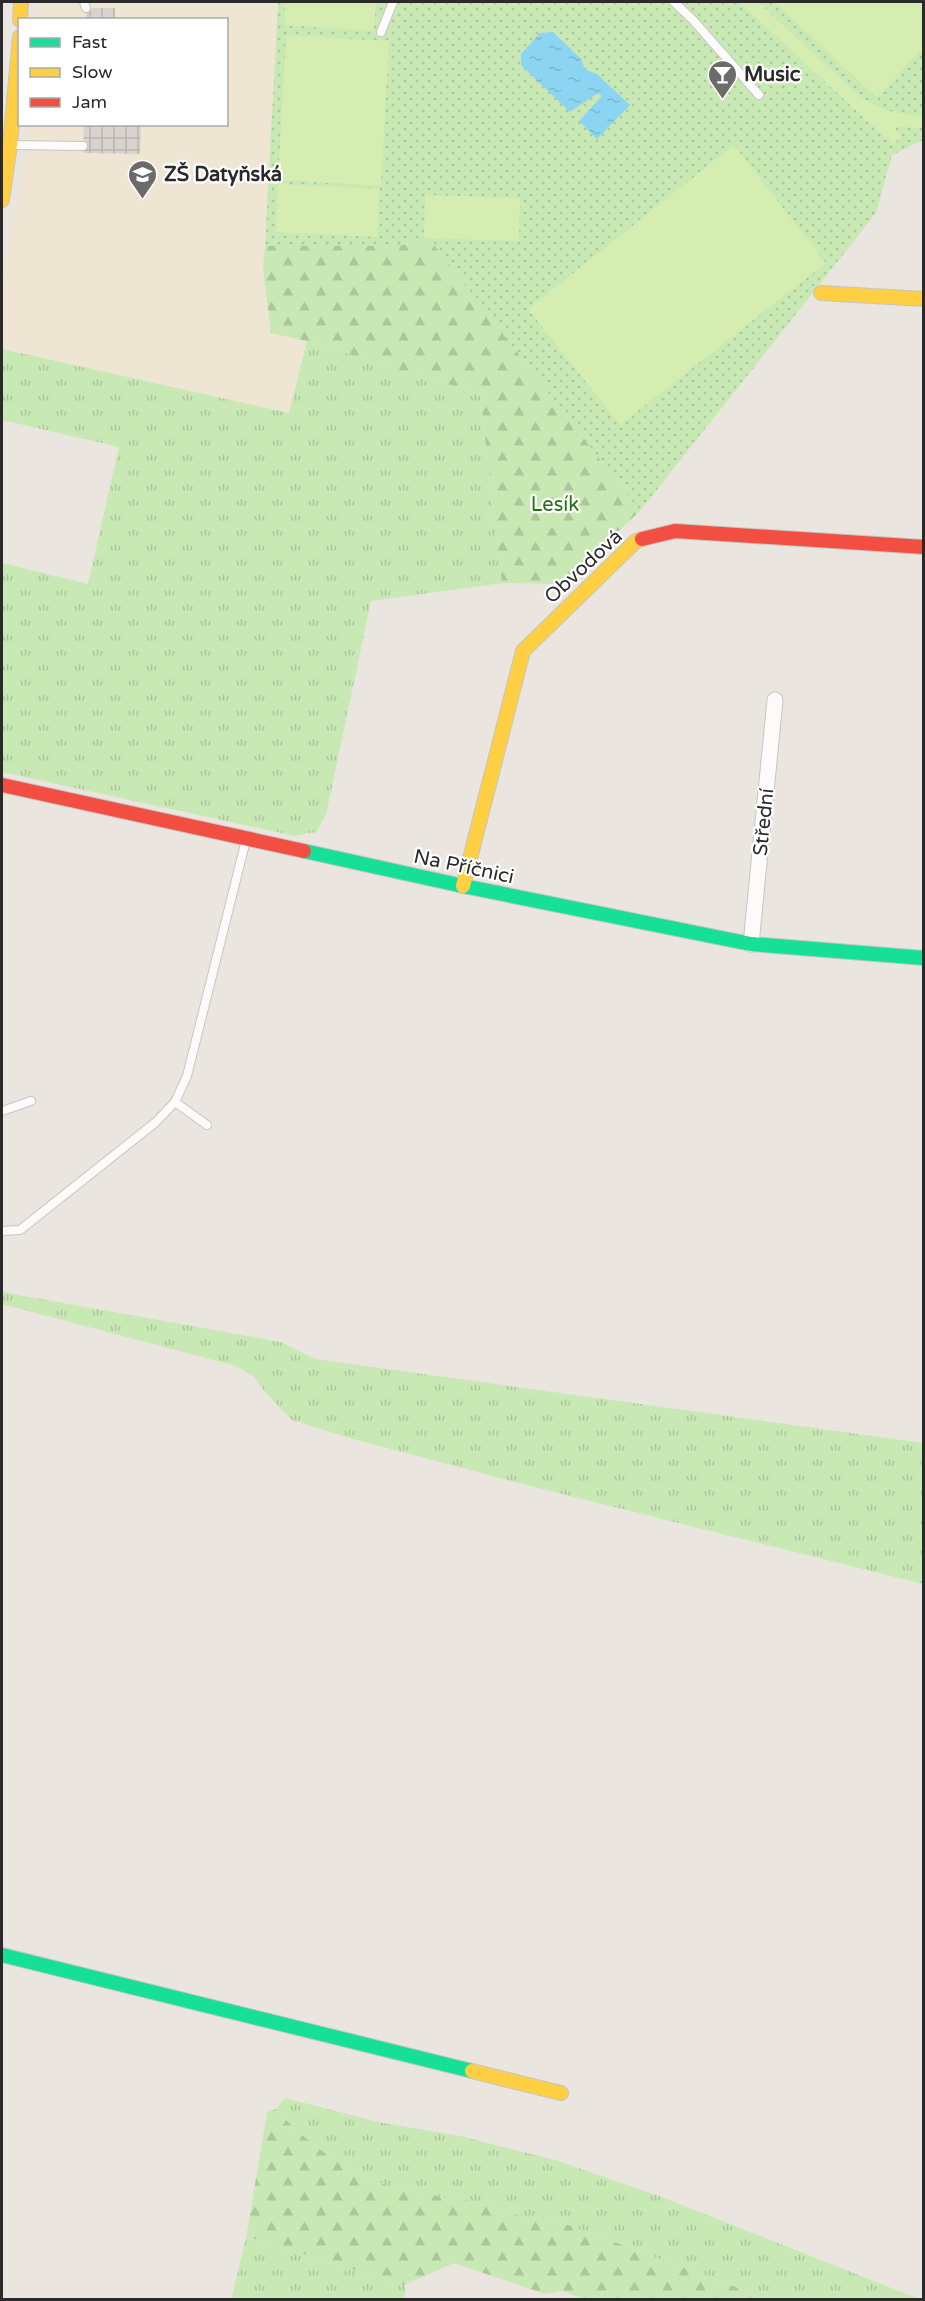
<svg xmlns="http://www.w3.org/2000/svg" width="925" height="2301" font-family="'Varela Round',sans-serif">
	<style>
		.education { fill: #eee5d2 }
		.grass { fill: url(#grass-tufts) }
		.forest { fill: url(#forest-firs) }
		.park { fill: url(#park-dots) }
		.pitch { fill: #d5edb0 }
		.plaza { fill: url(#plaza-grid) }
		.water { fill: url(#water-ripples) }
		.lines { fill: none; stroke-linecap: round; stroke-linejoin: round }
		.lane-casing { stroke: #c6c5c5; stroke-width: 10 }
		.street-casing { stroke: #c6c5c5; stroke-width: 17 }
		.fast-casing { stroke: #c6c5c5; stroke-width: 16 }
		.slow-casing { stroke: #c6c5c5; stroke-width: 16 }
		.jam-casing { stroke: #c6c5c5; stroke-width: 16 }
		.lane { stroke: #fcfbfa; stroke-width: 8 }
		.street { stroke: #fcfbfa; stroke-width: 15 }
		.fast { stroke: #16e098; stroke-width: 14 }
		.slow { stroke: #ffcf43; stroke-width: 14 }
		.jam { stroke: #f24e42; stroke-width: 14 }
		.labels { text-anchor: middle; stroke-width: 4.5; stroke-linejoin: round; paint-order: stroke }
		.poi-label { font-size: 20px; font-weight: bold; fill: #2a2a2a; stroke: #fff; text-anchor: start }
		.park-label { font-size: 20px; fill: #236f12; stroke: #fff }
		.street-label { font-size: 20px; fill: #2a2a2a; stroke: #fff }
	</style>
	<defs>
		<pattern id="grass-tufts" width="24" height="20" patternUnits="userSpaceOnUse" patternTransform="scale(1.5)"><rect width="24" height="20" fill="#c8e8b4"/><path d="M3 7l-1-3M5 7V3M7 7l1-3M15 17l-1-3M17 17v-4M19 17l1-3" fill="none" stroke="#acc79b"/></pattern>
		<pattern id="forest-firs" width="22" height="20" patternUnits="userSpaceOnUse" patternTransform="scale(1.5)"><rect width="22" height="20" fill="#c8e8b4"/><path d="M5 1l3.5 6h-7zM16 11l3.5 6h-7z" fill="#acc79b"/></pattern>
		<pattern id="park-dots" width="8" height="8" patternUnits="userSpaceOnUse" patternTransform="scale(1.5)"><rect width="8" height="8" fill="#c8e8b4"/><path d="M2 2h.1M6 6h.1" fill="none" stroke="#acc79b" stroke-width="1.8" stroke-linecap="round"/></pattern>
		<pattern id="plaza-grid" width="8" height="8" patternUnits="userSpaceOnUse" patternTransform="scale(1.5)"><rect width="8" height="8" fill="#d8d3cd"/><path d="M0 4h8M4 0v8" fill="none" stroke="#bab5b0"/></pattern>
		<pattern id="water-ripples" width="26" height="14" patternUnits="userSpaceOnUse" patternTransform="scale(1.5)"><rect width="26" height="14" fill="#8bd5f2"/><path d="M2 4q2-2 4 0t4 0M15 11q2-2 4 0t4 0" fill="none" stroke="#78b7d0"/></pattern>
	</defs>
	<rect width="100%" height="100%" fill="#eae5de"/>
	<path class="education" d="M37 2H278L263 268 271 333 307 341 289 413 2 349V283L27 152 29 125 226 124V20L36 19Z"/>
	<g class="grass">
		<path d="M307 341 480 394 502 583 371 601 326 815 316 832 295 836 2 772V563L88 584 119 447 2 420V349L289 413Z"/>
		<path d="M2 1292 281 1342 315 1359 923 1443V1584L550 1491 353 1439 292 1420 265 1392 253 1376 236 1366 2 1304Z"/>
		<path d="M285 2098 378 2122 460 2136 555 2160 659 2196 919 2299H768L568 2225 517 2215 466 2200 417 2193 362 2178 331 2158 296 2130 276 2109Z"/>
		<path d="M246 2238H251L404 2285 406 2290 404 2299 231 2300Z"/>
	</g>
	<g class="forest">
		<path d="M416 241H431L640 511 561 584 502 583 480 394 307 341 271 333 263 268 265 246H399Z"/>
		<path d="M276 2109 296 2130 331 2158 362 2178 417 2193 466 2200 517 2215 568 2225 768 2299H585L562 2291 545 2294 454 2263 404 2285 251 2238H246L267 2112Z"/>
	</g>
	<path class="park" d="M278 2H923V140L892 155 876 213 640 511 431 241H416L399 246H265Z"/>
	<g class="pitch">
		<path d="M285 2H376L374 31 284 25Z"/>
		<path d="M739 2H758L855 92C876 108 897 116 923 116V128L893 127 902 136 893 145Z"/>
		<path d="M774 2H923V48L877 98Z"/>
		<path d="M286 35 389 41 381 186 278 180Z"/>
		<path d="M734 145 826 263 620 425 528 309Z"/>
		<path d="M278 184 380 189 377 237 276 232Z"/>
		<path d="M425 195 520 198 519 241 424 238Z"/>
	</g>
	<g class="plaza">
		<path d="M86 8H115V19L86 20Z"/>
		<path d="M84 125H141L140 154 83 153Z"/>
	</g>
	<path class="water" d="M553 32 581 59 584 67 588 71 597 74 630 105 597 139 579 121 602 96 598 93 570 112 521 65V54L540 33Z"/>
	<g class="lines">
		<defs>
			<g id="lane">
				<path d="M84 2 86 8"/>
				<path d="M674 2 693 20 759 95"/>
				<path d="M381 32 393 2"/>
				<path d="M12 145 83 146"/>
				<path d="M175 1102 207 1125"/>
				<path d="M2 1111 31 1101"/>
				<path d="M2 1231 20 1230 156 1122 175 1102 187 1076 246 840"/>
			</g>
			<path id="street" d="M751 944 775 700"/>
			<g id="fast">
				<path d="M304 851 463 886 751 944 924 958"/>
				<path d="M2 1955 472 2071"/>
			</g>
			<g id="slow">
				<path d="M20 20 21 2"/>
				<path d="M2 200 10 145 20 37"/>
				<path d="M821 293 924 299"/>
				<path d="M463 886 523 651 636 541 642 539"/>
				<path d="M472 2071 561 2093"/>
			</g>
			<g id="jam">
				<path d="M642 539 675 531 924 547"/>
				<path d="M2 785 304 851"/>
			</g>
		</defs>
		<use href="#lane" class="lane-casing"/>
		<use href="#street" class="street-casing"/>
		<use href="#fast" class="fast-casing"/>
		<use href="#slow" class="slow-casing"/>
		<use href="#jam" class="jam-casing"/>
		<use href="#lane" class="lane"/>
		<use href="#street" class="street"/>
		<use href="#fast" class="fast"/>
		<use href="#slow" class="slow"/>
		<use href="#jam" class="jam"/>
	</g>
	<defs>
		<symbol id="bar-pin" viewBox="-11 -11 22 30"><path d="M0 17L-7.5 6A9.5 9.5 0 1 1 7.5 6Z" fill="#6d6b69" stroke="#fff"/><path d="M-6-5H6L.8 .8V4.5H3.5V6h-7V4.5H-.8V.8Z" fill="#fff"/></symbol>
		<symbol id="school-pin" viewBox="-11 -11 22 30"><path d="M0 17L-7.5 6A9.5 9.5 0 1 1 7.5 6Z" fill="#6d6b69" stroke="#fff"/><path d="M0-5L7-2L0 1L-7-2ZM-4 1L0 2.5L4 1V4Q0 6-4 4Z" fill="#fff"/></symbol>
	</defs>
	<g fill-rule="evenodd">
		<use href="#bar-pin" x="706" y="58" width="33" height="45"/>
		<use href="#school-pin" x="126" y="158" width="33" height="45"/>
	</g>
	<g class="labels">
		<g class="poi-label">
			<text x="744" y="81">Music</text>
			<text x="164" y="181">ZŠ Datyňská</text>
		</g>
		<g class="park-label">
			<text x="555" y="511">Lesík</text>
		</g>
		<g class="street-label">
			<text transform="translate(583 566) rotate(-43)" y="7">Obvodová</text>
			<text transform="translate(763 822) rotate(-84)" y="7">Střední</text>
			<text transform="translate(464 866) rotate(12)" y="7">Na Příčnici</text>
		</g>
	</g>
	<rect width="925" height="2301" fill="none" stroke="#2a2a2a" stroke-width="6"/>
	<rect x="18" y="18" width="210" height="108" fill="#ffffff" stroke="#aaaaaa" stroke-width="1.5"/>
	<rect x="30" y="38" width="30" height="9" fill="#16e098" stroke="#aaaaaa" stroke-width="1.5"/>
	<text x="72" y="48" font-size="18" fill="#2a2a2a">Fast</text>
	<rect x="30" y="68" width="30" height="9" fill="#ffcf43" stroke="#aaaaaa" stroke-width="1.5"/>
	<text x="72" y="78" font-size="18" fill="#2a2a2a">Slow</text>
	<rect x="30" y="98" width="30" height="9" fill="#f24e42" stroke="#aaaaaa" stroke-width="1.5"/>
	<text x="72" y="108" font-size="18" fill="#2a2a2a">Jam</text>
</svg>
